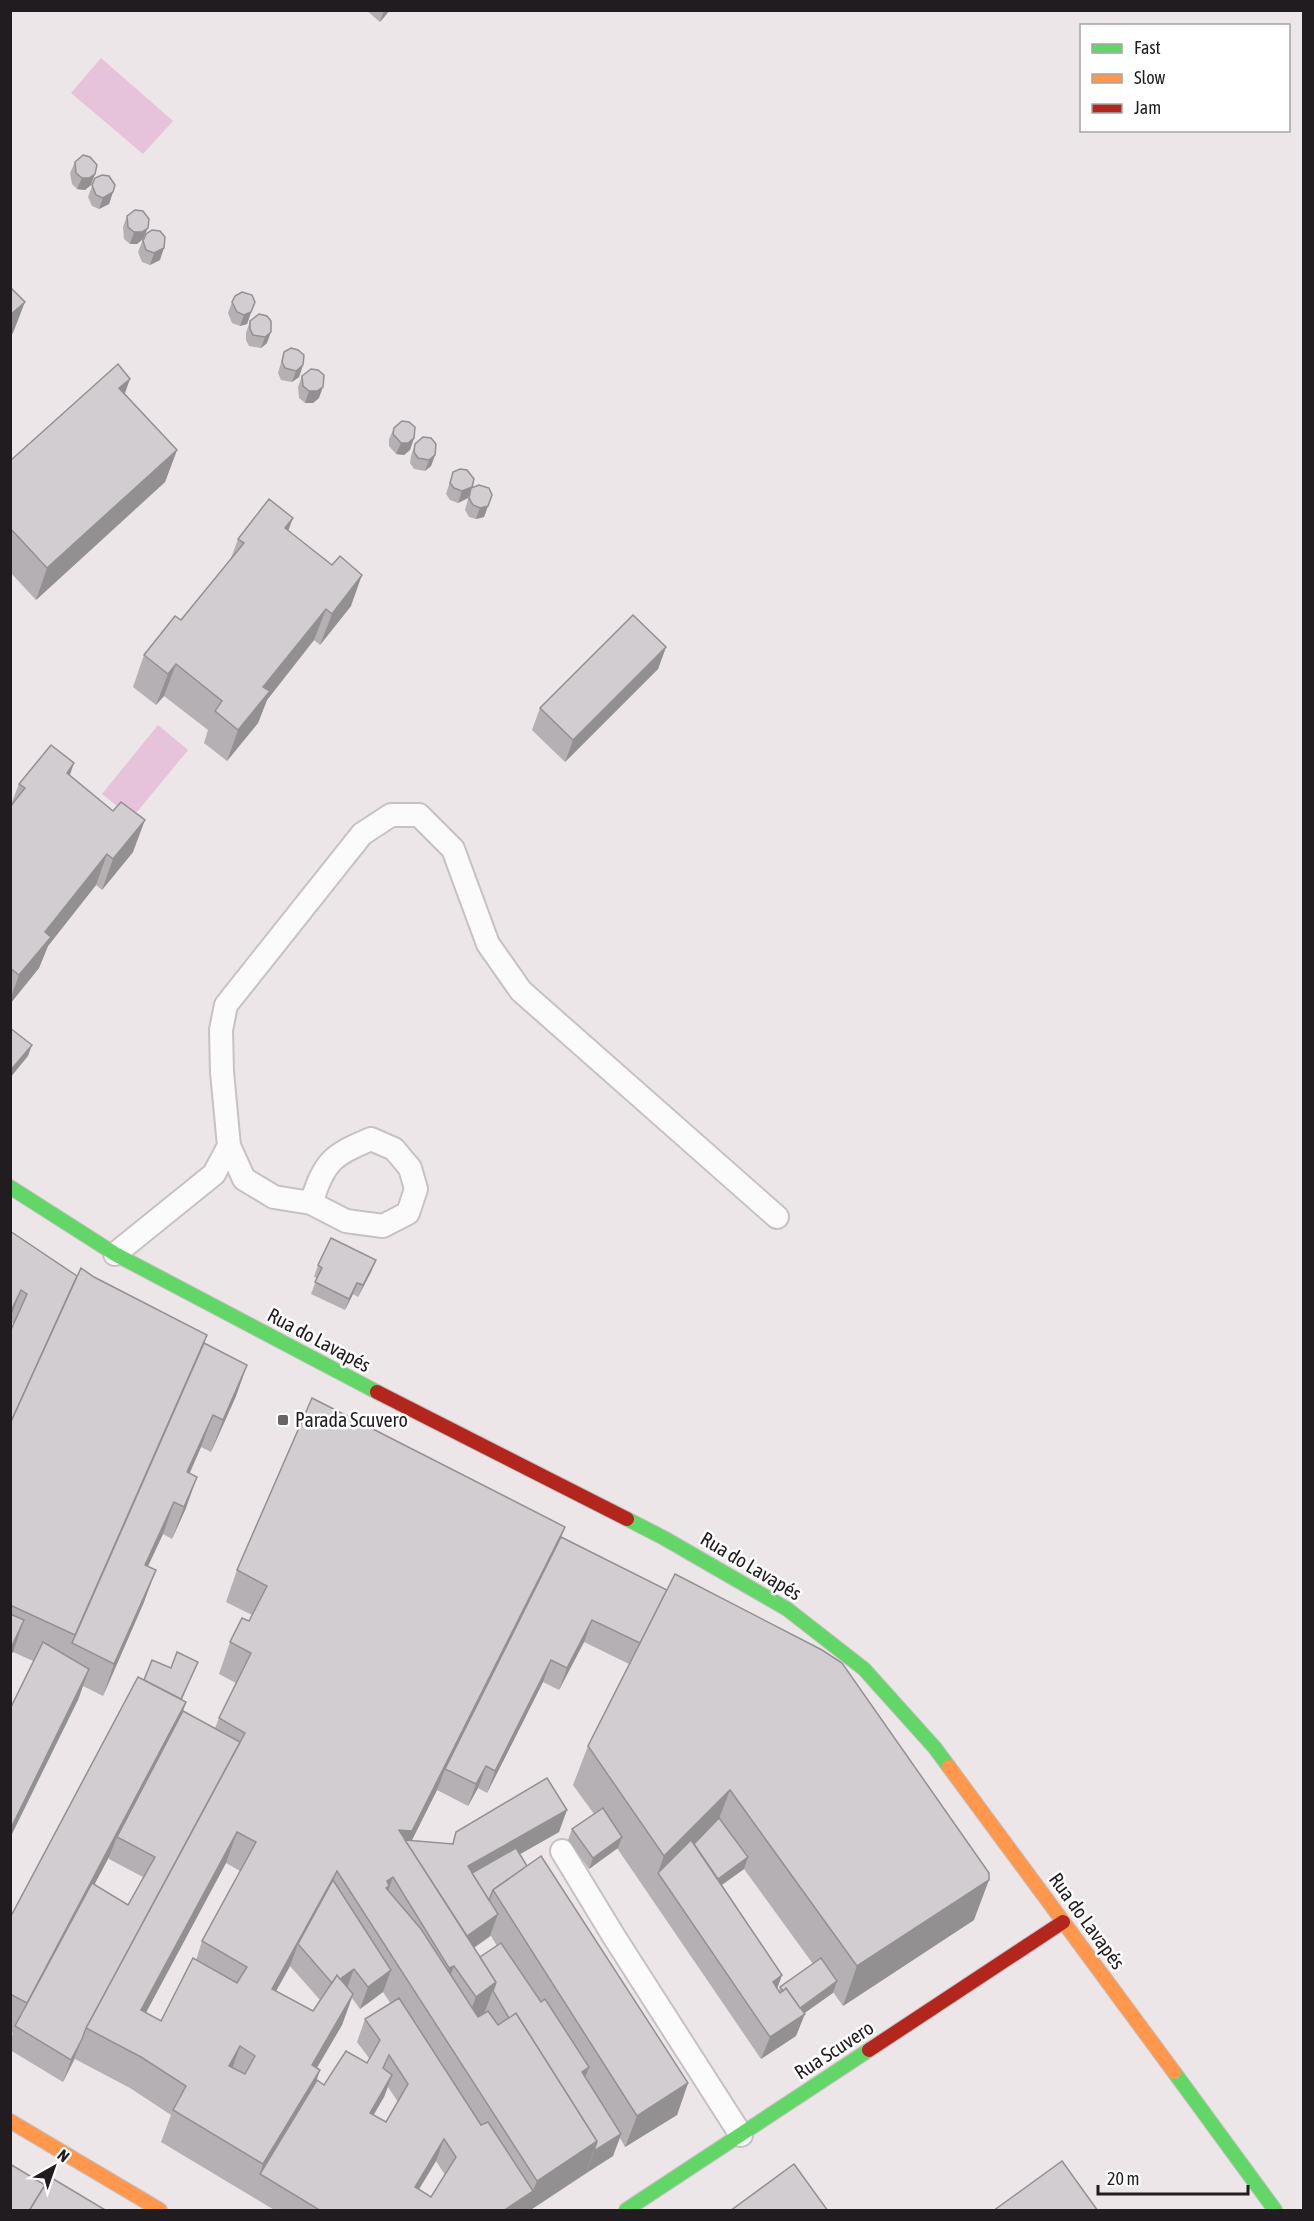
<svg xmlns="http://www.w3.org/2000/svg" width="1314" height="2221" font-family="'Asap Condensed',sans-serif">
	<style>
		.green { fill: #e6c3da }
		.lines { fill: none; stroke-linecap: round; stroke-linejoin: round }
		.lane-casing { stroke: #c7c1c4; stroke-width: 26 }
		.fast-casing { stroke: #c7c1c4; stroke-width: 16 }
		.slow-casing { stroke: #c7c1c4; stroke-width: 16 }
		.jam-casing { stroke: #c7c1c4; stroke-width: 16 }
		.lane { stroke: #fcfbfc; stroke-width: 22 }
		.fast { stroke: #63d668; stroke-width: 14 }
		.slow { stroke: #ff974d; stroke-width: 14 }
		.jam { stroke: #b3261e; stroke-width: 14 }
		.wall { fill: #b5b0b3; fill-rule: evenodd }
		.shaded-wall { fill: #939092 }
		.building { fill: #d2cdd0; stroke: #939092; stroke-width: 1.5; fill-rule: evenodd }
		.poi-dot { fill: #686366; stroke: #fff; stroke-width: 2 }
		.labels { text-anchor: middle; stroke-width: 5; stroke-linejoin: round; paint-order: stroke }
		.street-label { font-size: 20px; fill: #211c1f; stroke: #fff }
		.poi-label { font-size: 20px; fill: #211c1f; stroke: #fff; text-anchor: start }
	</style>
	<rect width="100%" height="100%" fill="#ece6e9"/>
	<g class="green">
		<path d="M101 58 173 121 143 154 71 93Z"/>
		<path d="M158 725 188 750 132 818 102 794Z"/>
	</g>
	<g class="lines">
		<defs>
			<g id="lane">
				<path d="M229 1146 244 1179 274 1197 311 1203 346 1221 383 1226 408 1213 416 1189 410 1168 394 1149 371 1139C330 1156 325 1162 311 1203"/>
				<path d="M115 1254 214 1174 229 1146 222 1072 221 1030 226 1005 362 834 391 815H419L453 849 488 944 521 991 777 1217"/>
				<path d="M562 1851 613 1935 741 2135"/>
			</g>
			<g id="fast">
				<path d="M10 1187 115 1254 377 1392"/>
				<path d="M627 1519 664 1538 787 1609 864 1669 935 1748 949 1767"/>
				<path d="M1174 2072 1275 2210"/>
				<path d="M626 2210 869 2050"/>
			</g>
			<g id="slow">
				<path d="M949 1767 1174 2072"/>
				<path d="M10 2121 160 2210"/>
			</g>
			<g id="jam">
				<path d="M377 1392 627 1519"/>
				<path d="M869 2050 1063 1922"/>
			</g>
		</defs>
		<use href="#lane" class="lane-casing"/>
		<use href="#fast" class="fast-casing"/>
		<use href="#slow" class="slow-casing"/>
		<use href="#jam" class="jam-casing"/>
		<use href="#lane" class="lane"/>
		<use href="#fast" class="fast"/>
		<use href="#slow" class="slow"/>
		<use href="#jam" class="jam"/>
	</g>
	<g class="wall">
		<path d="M366 10H390L380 22Z"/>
		<path d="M75 162 91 185 85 190 77 189 72 184 70 173Z"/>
		<path d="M95 178 113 192 109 204 99 209 92 206 88 197Z"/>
		<path d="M127 216 144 237 160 260 150 265 142 262 138 252 143 239 137 244H130L124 239 123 227Z"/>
		<path d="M232 302H255L247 324 240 326 232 323 228 313Z"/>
		<path d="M259 314 267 343 261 348 249 346 246 340V333L250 321Z"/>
		<path d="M284 352 303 365 299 377 292 382 281 380 278 373Z"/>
		<path d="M302 376 319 398 313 403H305L299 398 298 387Z"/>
		<path d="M125 394 177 450 165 482 36 600 10 572V461Z"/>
		<path d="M394 428 414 438 410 450 404 455 396 454 389 446V439Z"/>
		<path d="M415 444 435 455 431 466 425 471 414 469 410 463 411 456Z"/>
		<path d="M453 472 468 498 458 503 450 500 446 494Z"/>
		<path d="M471 488 492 495 484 517 476 519 469 517 465 510Z"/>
		<path d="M288 531 351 606 320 645 314 640 267 700 258 723 227 761 204 743 208 730 164 696 156 705 133 687 144 655 181 620 230 561 238 539Z"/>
		<path d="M666 647 658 669 565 762 532 730 540 708Z"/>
		<path d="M70 776 133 852 102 890 96 885 48 946 39 968 10 1004V807L19 784Z"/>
		<path d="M10 1231 77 1276 94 1277 207 1335 204 1343 247 1365 236 1396 211 1452 201 1447 190 1473 186 1508 172 1539 163 1534 148 1566 144 1602 103 1696 83 1686 78 1700 33 1661 13 1652 10 1656V1332L14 1324 10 1322Z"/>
		<path d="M376 1260 371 1272 358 1297 353 1294 345 1310 311 1294 317 1278 314 1277 318 1265Z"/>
		<path d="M561 1537 974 1920 843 2006 833 1992 804 2013 796 2036 761 2059 617 1848 589 1869 568 1840 572 1829 594 1814 573 1785 588 1746 629 1664 584 1642 559 1690 543 1682 487 1793 478 1788 468 1806 437 1790 412 1840 452 1844 456 1832H559L520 1854 527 1866 688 2083 677 2115 625 2147 620 2138 613 2156 529 2211H276L161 2142 171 2115 130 2088 75 2059 63 2082 10 2050V2040L13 2033 10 2032V1918L144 1680 171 1668 193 1673 182 1700 186 1702 183 1712 215 1728 219 1718 236 1683 219 1674 230 1642 249 1621 252 1615 226 1602 237 1570ZM109 1857V1859L143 1877 128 1905 94 1885ZM226 1863 240 1871 202 1941 196 1960 161 2021 146 2013ZM744 1869 813 1964 780 1987 779 1991 777 1989 782 1975 722 1885ZM491 1936 497 1946 480 1957 474 1948ZM290 1966 320 2000 313 2011 276 1991ZM383 1992 391 2004 365 2019 357 2042 369 2058 367 2063 324 2085 317 2080V2068L342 2025 352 1998 360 2009ZM388 2087 398 2102 386 2122 373 2115 384 2097ZM436 2161 445 2175 431 2197 419 2189Z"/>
	</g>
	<g class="shaded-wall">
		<path d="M384 10H390L380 22Z"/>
		<path d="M95 174 91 185 85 190 77 189 82 178Z"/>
		<path d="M113 192 109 204 99 209 103 198Z"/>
		<path d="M148 228 143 239 137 244H130L134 232Z"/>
		<path d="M164 248 160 260 150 265 154 253Z"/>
		<path d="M25 302 13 333 10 336V315Z"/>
		<path d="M251 312 247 324 240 326 244 315Z"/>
		<path d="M271 332 267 343 261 348 265 337Z"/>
		<path d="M303 365 299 377 292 382 296 371Z"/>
		<path d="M130 379 119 410V388Z"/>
		<path d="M323 387 319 398 313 403H305L309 391Z"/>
		<path d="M414 438 410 450 404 455 396 454 401 443Z"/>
		<path d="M177 450 165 482 36 600 47 568Z"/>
		<path d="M435 455 431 466 425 471 429 460Z"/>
		<path d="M472 487 468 498 458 503 462 491Z"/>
		<path d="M488 506 484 517 476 519 480 508Z"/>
		<path d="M293 518 281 550 285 528Z"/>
		<path d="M362 575 351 606 320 645 332 614Z"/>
		<path d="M326 609 314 640 267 700 258 723 227 761 238 730 263 687Z"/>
		<path d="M666 647 658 669 565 762 573 740Z"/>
		<path d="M176 664 164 696 156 705 168 674Z"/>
		<path d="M74 763 63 795 67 773Z"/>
		<path d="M145 820 133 852 102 890 113 859Z"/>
		<path d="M107 854 96 885 48 946 39 968 10 1004V1000L19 975 45 932Z"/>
		<path d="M32 1045 28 1056 10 1078V1071Z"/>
		<path d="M376 1260 371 1272 358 1297 363 1285Z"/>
		<path d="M357 1283 353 1294 345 1310 349 1299Z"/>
		<path d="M21 1290 10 1319V1313Z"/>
		<path d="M247 1365 236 1396 211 1452 223 1420Z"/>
		<path d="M213 1415 201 1447 176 1503 187 1472Z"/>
		<path d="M197 1477 186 1508 172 1539 184 1507Z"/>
		<path d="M174 1502 163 1534 134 1596 145 1565Z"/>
		<path d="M565 1527 553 1559 445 1769 437 1790 405 1854 399 1830Z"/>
		<path d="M156 1570 144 1602 103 1696 114 1664Z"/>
		<path d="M24 1620 13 1652 10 1656V1650Z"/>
		<path d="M592 1620 584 1642 559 1690 567 1668Z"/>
		<path d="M551 1660 543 1682 487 1793 495 1771Z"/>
		<path d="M89 1669 78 1700 10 1838V1830Z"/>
		<path d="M186 1702 175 1733 117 1837 109 1857 18 2028 27 2003Z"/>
		<path d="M486 1766 478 1788 468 1806 476 1784Z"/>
		<path d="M730 1790 715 1829 658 1873 664 1856Z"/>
		<path d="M567 1810 559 1832 469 1883 468 1866Z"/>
		<path d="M237 1832 226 1863 130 2042 141 2010Z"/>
		<path d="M622 1837 618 1848 589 1869 593 1858Z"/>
		<path d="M748 1857 744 1869 706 1896 710 1885Z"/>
		<path d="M337 1871 325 1902 298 1944 290 1966 260 2020 272 1989Z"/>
		<path d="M393 1877 382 1908 387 1881Z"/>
		<path d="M989 1880 974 1920 843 2006 857 1966Z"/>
		<path d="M498 1914 490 1936 452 1963 460 1941Z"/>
		<path d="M454 1966 442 1997 438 2000 449 1968Z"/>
		<path d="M354 1969 346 1991 334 1984Z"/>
		<path d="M391 1970 383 1992 360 2009 368 1987Z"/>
		<path d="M782 1975 774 1997 773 1982Z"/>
		<path d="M837 1981 833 1993 792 2022 797 2011Z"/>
		<path d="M496 1982 484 2014 464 2028 476 1997Z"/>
		<path d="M353 1994 342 2025 300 2096 312 2065Z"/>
		<path d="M805 2014 796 2036 761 2059 770 2037Z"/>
		<path d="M82 2039 74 2059 63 2082 71 2060Z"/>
		<path d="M240 2046 229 2078V2066Z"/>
		<path d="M589 2067 581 2089 582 2072Z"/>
		<path d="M320 2070 309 2102 260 2174 263 2164Z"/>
		<path d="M392 2075 384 2097 362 2135 370 2113Z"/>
		<path d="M688 2083 677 2115 625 2147 637 2116Z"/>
		<path d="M621 2134 613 2156 586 2173 594 2151Z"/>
		<path d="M444 2139 436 2161 407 2209 415 2187Z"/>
		<path d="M597 2141 586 2173 529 2211H503L533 2191 537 2181Z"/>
	</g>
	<g class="building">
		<path d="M83 155 90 157 97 165 95 174 89 178H82L76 173 75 162Z"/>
		<path d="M102 175 109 176 115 185 113 192 103 198 96 195 92 185 95 178Z"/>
		<path d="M135 210 143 211 149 219 148 228 142 232H134L128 227 127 216Z"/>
		<path d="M152 230 160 231 165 237 164 248 154 253 146 250 143 241 146 234Z"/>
		<path d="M10 287 25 302 10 315Z"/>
		<path d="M242 292 252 295 255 302 251 312 244 315 237 312 232 302 235 296Z"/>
		<path d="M259 314 267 316 271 321V332L265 337 253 335 250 329V321Z"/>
		<path d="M291 348 298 350 304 355 303 365 296 371 285 368 282 362 284 352Z"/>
		<path d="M118 364 130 379 119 388 177 450 47 568 10 528V461Z"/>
		<path d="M311 369 318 370 324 375 323 387 317 391H309L303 386 302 376Z"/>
		<path d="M402 421 409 422 415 427 414 438 408 443H401L393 434 394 428Z"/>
		<path d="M423 437 431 438 436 444 435 455 429 460 418 458 414 452 415 444Z"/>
		<path d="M460 469 467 470 474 479 472 487 462 491 454 488 450 483 453 472Z"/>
		<path d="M479 485 489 488 492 495 488 506 480 508 473 505 469 498 471 488Z"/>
		<path d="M269 499 293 518 285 528 332 565 340 556 362 575 332 614 326 609 263 687 270 691 238 730 215 711 222 701 176 664 168 674 144 655 175 616 181 620 244 543 238 539Z"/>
		<path d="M633 615 666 647 573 740 540 708Z"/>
		<path d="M51 745 74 763 67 773 113 811 121 802 145 820 113 859 107 854 45 932 51 937 19 975 10 968V807L25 788 19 784Z"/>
		<path d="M10 1028 32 1045 10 1071Z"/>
		<path d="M10 1231 77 1276 10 1424V1332L27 1294 21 1290 10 1313Z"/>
		<path d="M331 1238 376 1260 363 1285 357 1283 349 1299 315 1282 322 1268 318 1265Z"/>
		<path d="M81 1268 94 1277 207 1335 75 1635 10 1605V1424Z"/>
		<path d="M204 1343 247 1365 223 1420 213 1415 187 1472 197 1477 184 1507 174 1502 145 1565 156 1570 114 1664 72 1643Z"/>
		<path d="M312 1398 565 1527 412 1831 399 1830 496 1982 476 1997 454 1966 449 1968 393 1877 387 1881 389 1886 386 1888 421 1929 478 2017 488 2011 498 2025 516 2013 597 2141 537 2181 337 1871 272 1989 313 2011 337 1975 353 1994 312 2065 320 2070 263 2164 173 2110 186 2086 141 2057 86 2028 245 1733 219 1718 251 1653 230 1642 242 1618 249 1621 267 1586 237 1570ZM237 1832 256 1842 202 1941 247 1967 237 1983 193 1958 161 2021 141 2010ZM240 2046 255 2056 245 2074 229 2066Z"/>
		<path d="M561 1537 667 1590 640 1643 592 1620 567 1668 551 1660 495 1771 486 1766 476 1784 445 1769Z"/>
		<path d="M675 1574 822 1650 842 1663 989 1873V1880L857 1966 730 1790 664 1856 588 1746Z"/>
		<path d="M10 1614 24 1620 10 1650Z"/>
		<path d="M43 1642 89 1669 10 1830V1709Z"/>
		<path d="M177 1652 198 1662 181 1699 144 1680 152 1660 171 1668Z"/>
		<path d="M138 1677 186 1702 27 2003 10 1994V1918Z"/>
		<path d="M183 1711 240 1742 86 2028 82 2039 71 2060 15 2026 92 1883 128 1905 155 1857 117 1837Z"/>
		<path d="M547 1778 567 1810 468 1866 498 1914 467 1936 405 1840 453 1844 456 1832Z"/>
		<path d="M603 1808 622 1837 593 1858 572 1829Z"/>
		<path d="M719 1818 748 1857 718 1879 694 1844Z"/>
		<path d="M691 1840 782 1975 773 1982 780 1993 786 1988 805 2014 770 2037 658 1873Z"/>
		<path d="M516 1848 527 1866 493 1890 489 1900 472 1873Z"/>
		<path d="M541 1856 688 2083 637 2116 493 1890Z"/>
		<path d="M333 1880 391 1970 368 1987 354 1969 340 1979 337 1975 332 1983 298 1944Z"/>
		<path d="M501 1943 541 2002 545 1999 589 2067 582 2072 621 2134 594 2151 597 2141 516 2013 509 2018 493 1991 496 1982 480 1957Z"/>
		<path d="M821 1958 837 1981 800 2008 786 1988 783 1991 780 1987Z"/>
		<path d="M399 1998 481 2125 488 2122 533 2191 503 2211H321L260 2174 317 2080 324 2085 346 2051 367 2063 380 2040 365 2019ZM389 2055 408 2084 386 2122 370 2113 392 2075 383 2068ZM444 2139 456 2157 431 2197 415 2187Z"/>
		<path d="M1062 2161 1098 2211H993Z"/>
		<path d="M10 2164 45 2185 29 2211H10Z"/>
		<path d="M794 2164 828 2211H730Z"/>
		<path d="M50 2177 107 2211H29Z"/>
	</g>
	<rect class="poi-dot" x="277" y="1414" width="12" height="12" rx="3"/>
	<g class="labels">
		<g class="street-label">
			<text transform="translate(319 1340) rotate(28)" y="7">Rua do Lavapés</text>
			<text transform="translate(751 1566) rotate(31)" y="7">Rua do Lavapés</text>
			<text transform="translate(1087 1921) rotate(54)" y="7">Rua do Lavapés</text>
			<text transform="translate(834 2050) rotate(-33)" y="7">Rua Scuvero</text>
		</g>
		<g class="poi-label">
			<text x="295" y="1427">Parada Scuvero</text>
		</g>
	</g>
	<rect width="1314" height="2221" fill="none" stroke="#211c1f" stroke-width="24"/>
	<rect x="1080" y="24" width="210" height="108" fill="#ffffff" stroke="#a6a4a5" stroke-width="1.5"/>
	<rect x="1092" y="44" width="30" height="9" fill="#63d668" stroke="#a6a4a5" stroke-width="1.5"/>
	<text x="1134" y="54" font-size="18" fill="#211c1f">Fast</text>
	<rect x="1092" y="74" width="30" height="9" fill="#ff974d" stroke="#a6a4a5" stroke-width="1.5"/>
	<text x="1134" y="84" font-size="18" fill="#211c1f">Slow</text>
	<rect x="1092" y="104" width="30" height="9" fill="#b3261e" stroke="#a6a4a5" stroke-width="1.5"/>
	<text x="1134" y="114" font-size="18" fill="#211c1f">Jam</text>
	<g transform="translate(54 2167) rotate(40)" stroke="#ffffff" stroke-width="4.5" paint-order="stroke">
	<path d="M0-4.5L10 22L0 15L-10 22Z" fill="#211c1f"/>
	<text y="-9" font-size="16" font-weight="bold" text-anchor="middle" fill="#211c1f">N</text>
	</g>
	<path d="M1098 2185v9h150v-9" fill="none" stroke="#211c1f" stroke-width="3"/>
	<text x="1107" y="2185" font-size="18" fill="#211c1f" stroke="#ffffff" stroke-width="4.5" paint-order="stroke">20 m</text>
</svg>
